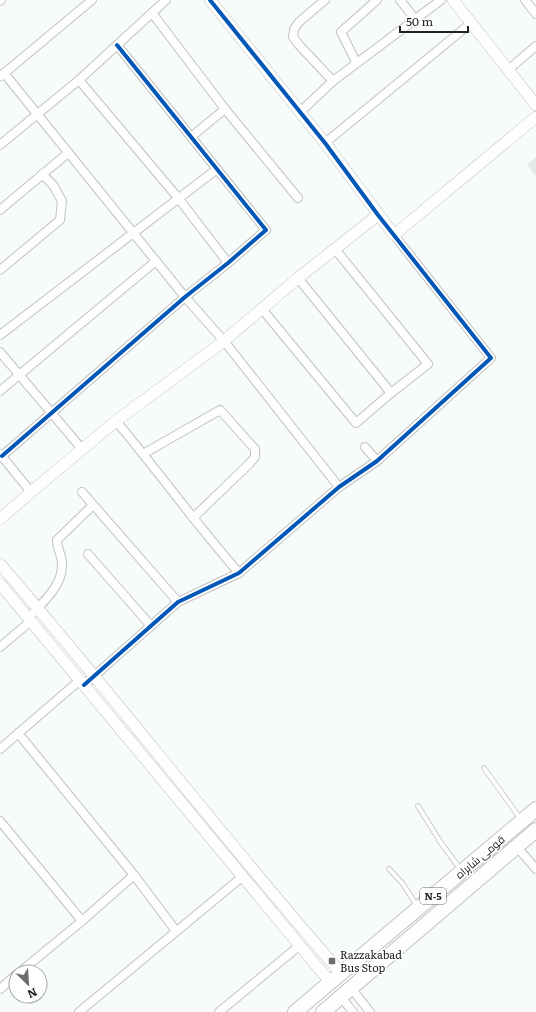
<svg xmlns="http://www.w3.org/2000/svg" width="536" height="1012" font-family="Literata,Cairo,serif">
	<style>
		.built { fill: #e2eae7 }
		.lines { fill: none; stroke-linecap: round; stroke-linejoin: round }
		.service-casing { stroke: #c0c2c1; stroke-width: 5.5 }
		.minor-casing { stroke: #c0c2c1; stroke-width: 10 }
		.tertiary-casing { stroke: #c0c2c1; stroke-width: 12 }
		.trunk-casing { stroke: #c0c2c1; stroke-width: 16 }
		.service { stroke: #fefefe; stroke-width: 4 }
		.minor { stroke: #fefefe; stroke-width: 8 }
		.tertiary { stroke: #fefefe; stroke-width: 11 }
		.trunk { stroke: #fefefe; stroke-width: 14 }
		.cycleway-casing { stroke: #fff; stroke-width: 6 }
		.cycleway { stroke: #0057b8; stroke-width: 4 }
		.poi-dot { fill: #6c6f6d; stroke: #fff; stroke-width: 1.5 }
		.labels { text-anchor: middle; stroke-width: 3; stroke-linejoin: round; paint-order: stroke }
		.shield { fill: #fff; stroke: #646564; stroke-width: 1 }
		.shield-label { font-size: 10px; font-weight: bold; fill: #212322 }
		.street-label { font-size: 11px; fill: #212322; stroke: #fff }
		.poi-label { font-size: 11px; fill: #212322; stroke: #fff; text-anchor: start }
	</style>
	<rect width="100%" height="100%" fill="#f7fbf9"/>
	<path class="built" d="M536 157V177L527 164Z"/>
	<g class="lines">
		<defs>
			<g id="service">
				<path d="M484 768 520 818"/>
				<path d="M418 806 441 843 461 870"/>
				<path d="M389 869 403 884 417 906"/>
			</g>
			<g id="minor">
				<path d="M325 0 299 22 294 29 293 37 299 45 333 81"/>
				<path d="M400 0 415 19"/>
				<path d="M525 0 536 14"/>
				<path d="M0 1 1 0"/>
				<path d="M152 13 225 109 298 198"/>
				<path d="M356 62 341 32 377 0"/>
				<path d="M508 70 536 46"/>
				<path d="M4 73 185 297 224 341 339 487"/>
				<path d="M1 76 92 0"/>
				<path d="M79 80 179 199 228 263"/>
				<path d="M300 112 333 81 441 0"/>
				<path d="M191 137 225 109"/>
				<path d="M325 143 471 23"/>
				<path d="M0 145 79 80 166 0"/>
				<path d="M0 210 68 153"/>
				<path d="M335 249 428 364 391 393"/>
				<path d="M0 270 60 220 62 201 53 185 42 174"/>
				<path d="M262 309 356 423 391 393 298 278"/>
				<path d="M0 335 217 169"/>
				<path d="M0 352 82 449"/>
				<path d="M0 391 156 261"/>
				<path d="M116 421C158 471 196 524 239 573"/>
				<path d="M365 447 377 461"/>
				<path d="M0 454 31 492"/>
				<path d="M143 454 220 410 255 449V457L250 463 193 518"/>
				<path d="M2 456 185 297 228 263 266 230 117 45"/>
				<path d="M82 492 178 602"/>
				<path d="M88 554 151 626"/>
				<path d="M28 618C42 603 63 586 62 564 62 556 57 548 57 540L93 505"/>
				<path d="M0 647 31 621"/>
				<path d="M84 685 178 602 239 573 339 487 377 461 491 358 394 235"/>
				<path d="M18 733 134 875 176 931"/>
				<path d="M0 749 80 680"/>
				<path d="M0 821 82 921"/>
				<path d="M517 847 536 869"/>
				<path d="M20 972 82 921 134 875"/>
				<path d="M351 988 370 1012"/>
				<path d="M0 989 16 975"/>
				<path d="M341 997 353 1012"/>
				<path d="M79 1012 242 877"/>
				<path d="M219 1012 299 946"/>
			</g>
			<g id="tertiary">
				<path d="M210 0 325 143 394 235 536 117"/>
				<path d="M453 0 536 105"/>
				<path d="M0 519 31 492 116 421 224 341 298 278 378 215"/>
				<path d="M0 564C116 698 224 840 341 973"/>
				<path d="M0 584 330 982"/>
			</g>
			<g id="trunk">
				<path d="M295 1012 536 809"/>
				<path d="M323 1012 536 830"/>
			</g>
		</defs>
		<use href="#service" class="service-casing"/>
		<use href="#minor" class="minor-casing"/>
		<use href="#tertiary" class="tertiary-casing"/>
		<use href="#trunk" class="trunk-casing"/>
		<use href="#service" class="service"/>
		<use href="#minor" class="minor"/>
		<use href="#tertiary" class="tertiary"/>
		<use href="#trunk" class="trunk"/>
		<defs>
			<g id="cycleway">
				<path d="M2 456 185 297 228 263 266 230 117 45"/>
				<path d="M84 685 178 602 239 573 339 487 377 461 491 358 378 215 325 143 210 0"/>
			</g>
		</defs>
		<use href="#cycleway" class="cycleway-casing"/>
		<use href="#cycleway" class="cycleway"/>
	</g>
	<rect class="poi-dot" x="328" y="957" width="8" height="8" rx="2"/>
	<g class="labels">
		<rect class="shield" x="420" y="888" width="26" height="16" rx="3"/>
		<g class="shield-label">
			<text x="433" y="900">N-5</text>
		</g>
		<g class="street-label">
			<text transform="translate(480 857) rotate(-40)" y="4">قومی شاہراہ</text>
		</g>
		<g class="poi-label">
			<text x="340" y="959">Razzakabad<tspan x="340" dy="13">Bus Stop</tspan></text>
		</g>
	</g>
	<g transform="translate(28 984) rotate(155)"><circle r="19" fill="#ffffff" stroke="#a6a7a7"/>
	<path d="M0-3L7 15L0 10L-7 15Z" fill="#6c6f6d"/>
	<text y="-6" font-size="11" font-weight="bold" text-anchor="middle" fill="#212322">N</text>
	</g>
	<path d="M400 26v6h68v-6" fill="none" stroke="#212322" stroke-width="2"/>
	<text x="406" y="26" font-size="12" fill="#212322" stroke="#ffffff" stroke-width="3" paint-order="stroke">50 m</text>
</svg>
